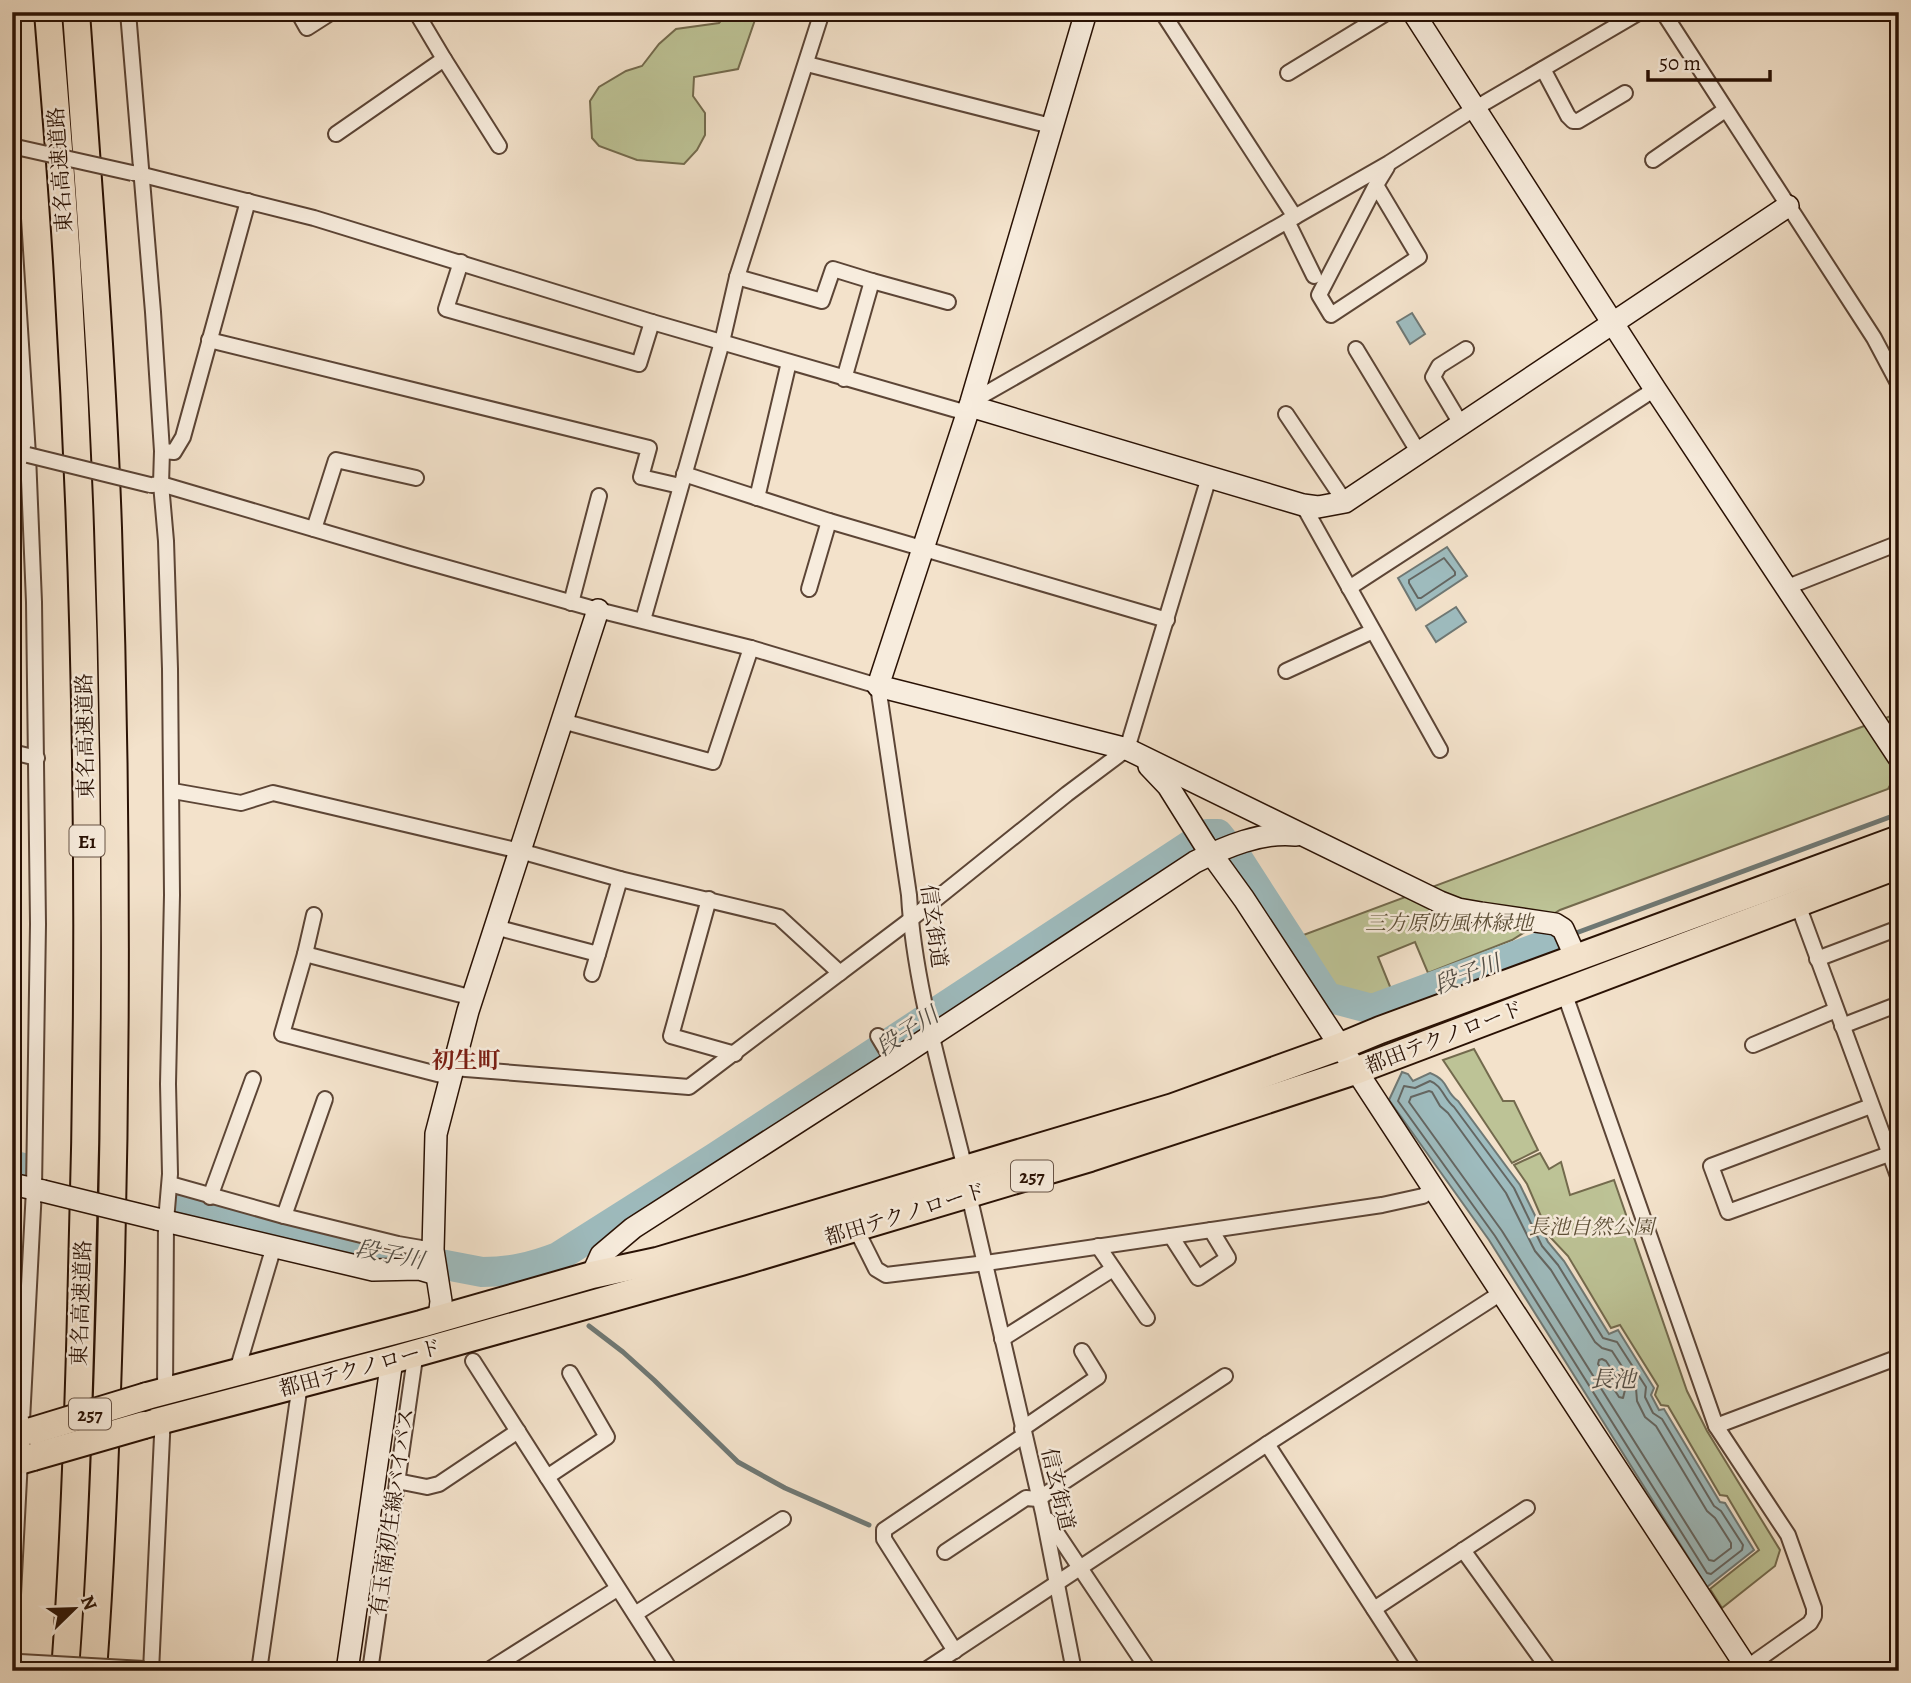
<svg xmlns="http://www.w3.org/2000/svg" width="1911" height="1683" font-family="Alegreya,'Noto Serif JP',serif">
	<style>
		.green { fill: #bdc396; stroke: #736a4d; stroke-width: 2 }
		.water { fill: #9ebcbf; stroke: #6f7874; stroke-width: 2 }
		.lines { fill: none; stroke-linecap: round; stroke-linejoin: round }
		.shore { stroke: #646662; stroke-width: 2 }
		.stream { stroke: #6f7874; stroke-width: 5 }
		.river { stroke: #9ebcbf; stroke-width: 30 }
		.street-casing { stroke: #5c4536; stroke-width: 18 }
		.secondary-casing { stroke: #291104; stroke-width: 24 }
		.highway-casing { stroke: #291104; stroke-width: 30 }
		.street { stroke: #f7ecdd; stroke-width: 14 }
		.secondary { stroke: #f7ecdd; stroke-width: 21 }
		.highway { stroke: #f3e2cb; stroke-width: 26 }
		.street-bridge-casing { stroke: #5c4536; stroke-width: 18; stroke-linecap: butt }
		.secondary-bridge-casing { stroke: #291104; stroke-width: 24; stroke-linecap: butt }
		.highway-bridge-casing { stroke: #291104; stroke-width: 30; stroke-linecap: butt }
		.street-bridge { stroke: #f7ecdd; stroke-width: 14 }
		.secondary-bridge { stroke: #f7ecdd; stroke-width: 21 }
		.highway-bridge { stroke: #f3e2cb; stroke-width: 26 }
		.labels { text-anchor: middle; stroke-width: 5; stroke-linejoin: round; paint-order: stroke }
		.shield { fill: #f7ecdd; stroke: #675345; stroke-width: 2 }
		.shield-label { font-size: 19px; font-weight: bold; fill: #291104 }
		.street-label { font-size: 21px; fill: #291104; stroke: #f7ecdd }
		.park-label { font-size: 21px; font-style: italic; fill: #5d4f37; stroke: #f7ecdd }
		.water-label { font-size: 23px; font-style: italic; fill: #524d45; stroke: #f7ecdd }
		.neighbourhood-label { font-size: 23px; font-weight: bold; fill: #7a1f14; stroke: #f7ecdd }
	</style>
	<rect width="100%" height="100%" fill="#f3e2cb"/>
	<filter id="stains"><feTurbulence type="fractalNoise" baseFrequency=".00286" numOctaves="4"/><feColorMatrix values="0 0 0 0 .2 0 0 0 0 .09 0 0 0 0 .02 0 0 0 .5 -.17"/></filter>
	<radialGradient id="worn" r=".72"><stop offset=".6" stop-color="#630" stop-opacity="0"/><stop offset="1" stop-color="#630" stop-opacity=".3"/></radialGradient>
	<g class="green">
		<path d="M728 12 757 14 738 69 694 77 693 96 705 113V135L697 150 684 164 637 160 599 146 592 138 590 101 599 87 626 71 642 66 659 44 676 29 719 23Z"/>
		<path d="M1899 713V769L1888 789 1560 910 1512 940 1428 973 1415 942 1378 957 1391 989 1369 998 1332 990 1298 937Z"/>
		<path d="M1474 1049 1503 1101H1514L1538 1150 1512 1163 1443 1060Z"/>
		<path d="M1540 1153 1549 1169 1561 1162 1570 1195 1614 1180 1687 1391 1707 1431 1780 1550 1775 1566 1722 1608 1710 1589 1759 1550 1727 1496 1720 1495 1668 1406 1661 1405 1655 1395 1658 1386 1620 1325 1611 1328 1568 1256 1550 1237 1527 1184 1514 1165Z"/>
	</g>
	<g class="water">
		<path d="M1412 313 1425 334 1410 344 1397 322Z"/>
		<path d="M1447 547 1467 576 1416 610 1398 578Z"/>
		<path d="M1456 607 1466 622 1436 642 1426 626Z"/>
		<path d="M1402 1072 1408 1074 1413 1081 1430 1073C1450 1081 1444 1091 1458 1101L1520 1185 1548 1242 1564 1261 1609 1334 1618 1330 1654 1388 1651 1395 1659 1410 1664 1409 1720 1502 1725 1503 1754 1550 1707 1587 1489 1240 1389 1100Z"/>
	</g>
	<g class="lines">
		<g class="shore">
			<path d="M1444 558 1455 572V575L1421 598H1418L1409 583V580Z"/>
			<path d="M1430 1081C1442 1085 1444 1099 1454 1107L1514 1188 1542 1246 1558 1265 1603 1338 1617 1342 1646 1387 1645 1397 1653 1413 1662 1419 1714 1506 1721 1511 1743 1545 1742 1550 1711 1574 1707 1573 1495 1236 1398 1101 1404 1086 1415 1088Z"/>
			<path d="M1429 1091 1432 1092 1440 1106 1448 1113 1506 1193 1535 1251 1551 1270 1595 1342 1602 1348 1612 1351 1636 1388 1637 1401 1645 1417 1656 1426 1707 1511 1715 1518 1731 1543V1548L1714 1561 1709 1560 1502 1231 1409 1102 1411 1097Z"/>
			<path d="M1602 1359 1606 1361 1625 1390 1623 1398 1619 1397 1598 1364 1599 1360Z"/>
		</g>
		<g class="stream">
			<path d="M1576 933 1890 817"/>
			<path d="M589 1326 623 1352 654 1380 738 1462 785 1488 869 1525"/>
		</g>
		<g class="river">
			<path d="M12 1165 27 1169"/>
			<path d="M175 1202 256 1221 325 1242 482 1272C510 1272 532 1267 558 1257L716 1157 1207 834H1218L1238 859 1327 997 1372 1009 1556 941"/>
		</g>
		<defs>
			<g id="street">
				<path d="M128 12 153 312 162 451 161 484 166 541 170 669 172 895 168 1084 170 1174 166 1221 165 1395"/>
				<path d="M298 12 307 28 332 12"/>
				<path d="M1162 12 1295 217"/>
				<path d="M1663 12 1874 338 1899 385"/>
				<path d="M444 59 499 146"/>
				<path d="M807 64 1051 126"/>
				<path d="M1543 69 1568 116 1573 121H1578L1625 93"/>
				<path d="M1288 73 1388 12"/>
				<path d="M336 134 444 59 416 12"/>
				<path d="M1653 160 1725 110"/>
				<path d="M135 173 314 218 652 322 967 413"/>
				<path d="M1376 185 1419 257 1331 315 1319 295 1376 185 1387 167"/>
				<path d="M12 203 28 455 34 602 38 924 34 1189 12 1614"/>
				<path d="M1287 221 1314 276"/>
				<path d="M461 262 446 309 639 364 652 322"/>
				<path d="M737 277 822 301 833 269 872 281 844 379"/>
				<path d="M872 281 948 302"/>
				<path d="M209 340 649 448 641 477 680 486"/>
				<path d="M1356 349 1419 453"/>
				<path d="M971 402 1389 163 1474 109 1640 12"/>
				<path d="M1286 414 1345 502"/>
				<path d="M1461 424 1433 377 1439 366 1466 349"/>
				<path d="M162 451 174 452 183 437 248 201"/>
				<path d="M684 474 829 521 1167 620"/>
				<path d="M152 485 161 484 409 557 598 610 751 648 878 686 909 895C914 986 944 1081 965 1169"/>
				<path d="M12 487 21 454"/>
				<path d="M757 498 789 362"/>
				<path d="M1303 505 1440 750"/>
				<path d="M314 529 336 460 416 478"/>
				<path d="M1349 588 1655 389"/>
				<path d="M1785 588 1899 543"/>
				<path d="M809 589 829 521"/>
				<path d="M571 603 599 496"/>
				<path d="M643 620 722 342 737 277 822 12"/>
				<path d="M1286 671 1373 631"/>
				<path d="M562 721 713 762 751 648"/>
				<path d="M12 752 37 758"/>
				<path d="M173 791 241 803 273 793 520 851 620 879 779 917 840 973"/>
				<path d="M709 899 671 1036 735 1054"/>
				<path d="M1797 902 1899 1179"/>
				<path d="M495 927 598 954 620 879"/>
				<path d="M305 954 314 915"/>
				<path d="M1817 959 1899 928"/>
				<path d="M592 974 598 954"/>
				<path d="M1564 992 1716 1426"/>
				<path d="M1842 1026 1899 1004"/>
				<path d="M878 1036 893 1061"/>
				<path d="M1753 1045 1836 1010"/>
				<path d="M453 1068 689 1087 910 920 1067 794 1127 749 1209 477"/>
				<path d="M449 1077 282 1034 305 954 473 998"/>
				<path d="M1871 1106 1711 1166 1728 1212 1889 1154"/>
				<path d="M170 1184 284 1216 398 1244 433 1250"/>
				<path d="M969 1195 1043 1513 1074 1671"/>
				<path d="M210 1197 253 1079"/>
				<path d="M284 1216 325 1099"/>
				<path d="M856 1229 876 1269 886 1275 986 1263 1382 1205 1423 1196 1432 1189"/>
				<path d="M1171 1236 1198 1278 1228 1258 1211 1230"/>
				<path d="M1098 1246 1147 1318"/>
				<path d="M1002 1339 1113 1269"/>
				<path d="M473 1361 671 1671"/>
				<path d="M236 1374 274 1246"/>
				<path d="M1022 1429 1098 1377 1082 1351"/>
				<path d="M1267 1444 1414 1671"/>
				<path d="M547 1477 607 1437 570 1373"/>
				<path d="M397 1481 427 1487 439 1484 518 1431"/>
				<path d="M1048 1520 1149 1671"/>
				<path d="M1463 1550 1550 1671"/>
				<path d="M945 1552 1026 1498 1038 1499 1225 1376"/>
				<path d="M1374 1609 1527 1508"/>
				<path d="M635 1614 783 1519"/>
				<path d="M955 1651 884 1539V1530L1023 1436"/>
				<path d="M151 1671 163 1415"/>
				<path d="M259 1671 300 1384"/>
				<path d="M370 1671 416 1351"/>
				<path d="M487 1671 617 1589"/>
				<path d="M924 1671 1267 1444 1501 1293"/>
				<path d="M1742 1671 1810 1623 1814 1616V1608L1788 1535 1716 1426 1899 1357"/>
			</g>
			<g id="secondary">
				<path d="M1086 12 971 402 878 686 1127 749 1440 902 1458 909 1481 913 1555 924 1563 929 1576 958"/>
				<path d="M1413 12 1655 389 1899 758"/>
				<path d="M970 406 1303 505 1318 507 1345 502 1788 206"/>
				<path d="M1149 766 1168 786 1205 845 1244 899 1749 1671"/>
				<path d="M12 1184 43 1191"/>
				<path d="M157 1219 373 1270 419 1269 436 1274"/>
				<path d="M592 1275 601 1255 633 1228 893 1061 1195 862C1225 847 1262 831 1296 835"/>
				<path d="M439 1319 441 1301 433 1250 436 1134 468 1011 598 610"/>
				<path d="M347 1671 392 1360"/>
			</g>
			<g id="highway">
				<path d="M48 12C55 101 63 190 68 278 88 609 92 940 82 1271 79 1404 75 1538 65 1671"/>
				<path d="M76 12C88 184 102 356 108 528 116 773 117 1018 111 1262 107 1399 103 1535 93 1671"/>
				<path d="M147 1396 421 1324 592 1275 657 1261 1173 1107 1339 1047 1380 1030 1899 839"/>
				<path d="M144 1425 392 1360 741 1262 1090 1158 1355 1071 1899 865"/>
				<path d="M12 1436 32 1431"/>
				<path d="M12 1463 33 1457"/>
			</g>
		</defs>
		<use href="#street" class="street-casing"/>
		<use href="#secondary" class="secondary-casing"/>
		<use href="#highway" class="highway-casing"/>
		<use href="#street" class="street"/>
		<use href="#secondary" class="secondary"/>
		<use href="#highway" class="highway"/>
		<defs>
			<g id="street-bridge">
				<path d="M16 147 132 173"/>
				<path d="M28 455 150 485"/>
				<path d="M20 1662 144 1669"/>
			</g>
			<path id="secondary-bridge" d="M43 1191 157 1219"/>
			<g id="highway-bridge">
				<path d="M32 1431 147 1396"/>
				<path d="M33 1457 144 1425"/>
			</g>
		</defs>
		<use href="#street-bridge" class="street-bridge-casing"/>
		<use href="#secondary-bridge" class="secondary-bridge-casing"/>
		<use href="#highway-bridge" class="highway-bridge-casing"/>
		<use href="#street-bridge" class="street-bridge"/>
		<use href="#secondary-bridge" class="secondary-bridge"/>
		<use href="#highway-bridge" class="highway-bridge"/>
	</g>
	<g class="labels">
		<g class="shield">
			<rect x="69.5" y="825.5" width="35" height="31" rx="5"/>
			<rect x="1011" y="1160.5" width="42" height="31" rx="5"/>
			<rect x="69" y="1398.5" width="42" height="31" rx="5"/>
		</g>
		<g class="shield-label">
			<text x="87" y="848">E1</text>
			<text x="1032" y="1183">257</text>
			<text x="90" y="1421">257</text>
		</g>
		<g class="street-label">
			<text transform="translate(60 170) rotate(-94)" y="7">東名高速道路</text>
			<text transform="translate(85 736) rotate(-91)" y="7">東名高速道路</text>
			<text transform="translate(934 926) rotate(82)" y="7">信玄街道</text>
			<text transform="translate(1444 1037) rotate(-21)" y="7">都田テクノロード</text>
			<text transform="translate(905 1214) rotate(-17)" y="7">都田テクノロード</text>
			<text transform="translate(81 1303) rotate(-88)" y="7">東名高速道路</text>
			<text transform="translate(360 1368) rotate(-15)" y="7">都田テクノロード</text>
			<text transform="translate(1058 1489) rotate(77)" y="7">信玄街道</text>
			<text transform="translate(392 1512) rotate(-82)" y="7">有玉南初生線バイパス</text>
		</g>
		<g class="park-label">
			<text x="1449" y="930">三方原防風林緑地</text>
			<text x="1591" y="1234">長池自然公園</text>
		</g>
		<g class="water-label">
			<text transform="translate(1467 974) rotate(-21)" y="8">段子川</text>
			<text transform="translate(907 1031) rotate(-33)" y="8">段子川</text>
			<text transform="translate(390 1254) rotate(11)" y="8">段子川</text>
			<text x="1613" y="1387">長池</text>
		</g>
		<g class="neighbourhood-label">
			<text x="466" y="1068">初生町</text>
		</g>
	</g>
	<rect width="1911" height="1683" fill="none" stroke="#f3e2cb" stroke-width="42"/>
	<rect x="14" y="14" width="1883" height="1655" fill="none" stroke="#291104" stroke-width="3.5"/>
	<rect x="21" y="21" width="1869" height="1641" fill="none" stroke="#291104" stroke-width="2"/>
	<g transform="translate(74 1609) rotate(67)" stroke="#f7ecdd" stroke-width="5" paint-order="stroke">
	<path d="M0-5L12 26L0 18L-12 26Z" fill="#291104"/>
	<text y="-10" font-size="19" font-weight="bold" text-anchor="middle" fill="#291104">N</text>
	</g>
	<path d="M1648 70v10h122v-10" fill="none" stroke="#291104" stroke-width="3.5"/>
	<text x="1659" y="70" font-size="21" fill="#291104" stroke="#f7ecdd" stroke-width="5" paint-order="stroke">50 m</text>
	<rect width="100%" height="100%" filter="url(#stains)"/>
	<rect width="100%" height="100%" fill="url(#worn)"/>
</svg>
